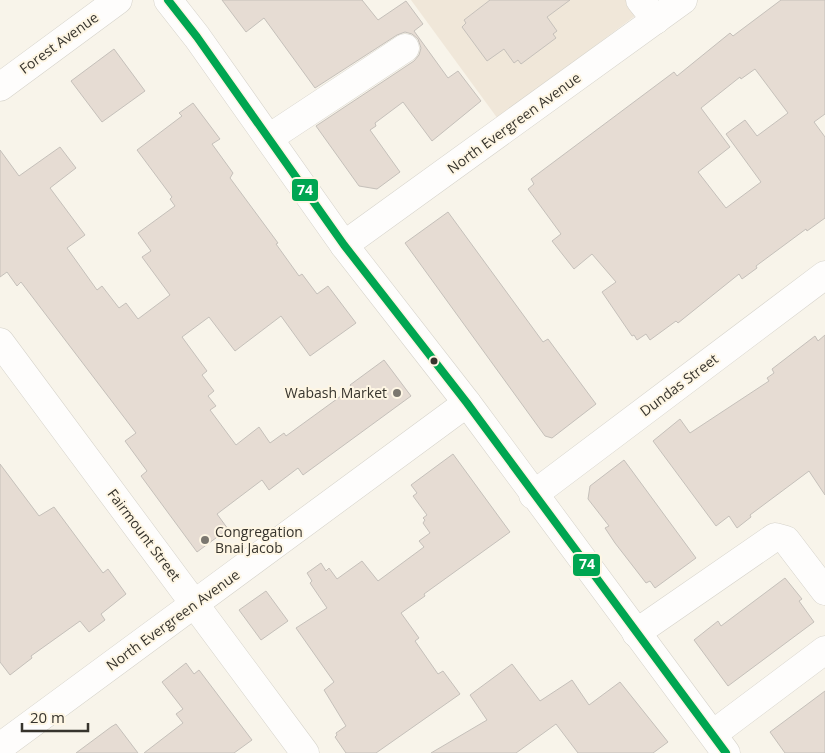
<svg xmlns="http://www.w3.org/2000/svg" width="825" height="753" font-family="'Open Sans',sans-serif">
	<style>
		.education { fill: #f0e7d9 }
		.building { fill: #e6dcd3; stroke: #c5c0ba; fill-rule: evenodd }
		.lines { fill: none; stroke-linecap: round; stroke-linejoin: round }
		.minor-casing { stroke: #d5d2ca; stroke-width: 29 }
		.minor { stroke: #fefdfc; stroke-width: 28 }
		.bus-1-casing { stroke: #fef6e4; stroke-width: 11 }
		.bus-1 { stroke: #00a651; stroke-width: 8 }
		.bus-dot { fill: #37342d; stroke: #fef6e4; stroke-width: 2 }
		.poi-dot { fill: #7b776f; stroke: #fef6e4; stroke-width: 2 }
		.labels { text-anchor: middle; stroke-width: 4; stroke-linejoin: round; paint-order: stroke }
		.street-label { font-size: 14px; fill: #37342d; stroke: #fef6e4 }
		.poi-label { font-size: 14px; fill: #37342d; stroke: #fef6e4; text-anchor: end }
		.line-badge { stroke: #fef6e4; stroke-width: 2 }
		.badge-label { font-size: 14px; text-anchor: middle; font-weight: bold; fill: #fff }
	</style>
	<rect width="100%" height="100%" fill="#f8f4ea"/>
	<path class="education" d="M411 0H656L498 119Z"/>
	<g class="building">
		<path d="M222 0H362L378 20 406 1 423 24 414 31 448 78 458 71 481 101 432 141 403 102 375 123 376 126 370 130 400 172 377 189 359 186 316 126 414 61 419 55 421 48 418 39 412 34 405 32 397 35 315 88 264 18 246 32Z"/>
		<path d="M490 0H570L547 17 557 31 553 34 556 38 521 64 518 60 514 63 504 49 487 61 462 27 466 23 464 20Z"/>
		<path d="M781 0H825V114L814 122 825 137V218L807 231 806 229 756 266 757 268 742 279 739 274 678 323 676 321 650 340 646 334 637 340 634 335 632 336 602 292 616 282 592 254 574 269 552 241 561 234 528 189 534 184 531 179 674 72 677 76 730 33 733 36ZM755 69 788 113 757 136 745 120 726 134 761 182 726 208 698 172 730 147 701 108 740 77 741 79Z"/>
		<path d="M114 49 145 91 102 122 71 81Z"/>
		<path d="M193 103 220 139 212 144 233 173 230 178 278 243 276 244 299 276 302 274 317 294 328 286 356 323 310 356 281 316 235 351 209 317 182 337 207 371 202 375 214 391 208 396 216 406 210 410 236 445 259 427 270 443 284 433 286 436 352 388 350 385 384 360 411 396 303 475 298 468 269 490 262 480 217 514 228 529 197 552 141 476 147 471 125 441 136 433 21 282 17 286 7 272 0 277V150L19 176 60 147 76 168 50 188 85 235 67 248 97 290 102 286 119 308 126 303 138 319 170 295 142 257 151 251 138 233 175 206 170 199 172 197 137 150 182 116 179 113Z"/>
		<path d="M448 212 543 342 548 339 596 404 552 438 545 436 405 243Z"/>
		<path d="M825 335V495L809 471 750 515 751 517 737 528 729 516 716 526 653 441 680 419 690 433 769 381 767 378 774 373 772 369 815 336 818 341Z"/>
		<path d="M453 454 510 532 424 594 425 596 401 613 419 638 415 641 438 674 443 671 460 694 376 753H346L335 737 337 735 336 733 346 726 324 690 334 682 296 628 327 608 310 583 312 581 307 573 321 563 326 571 329 568 337 579 362 561 378 581 424 547 419 541 430 533 423 523 425 520 423 518 427 515 413 496 417 493 411 485Z"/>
		<path d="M624 460 696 558 655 588 650 581 646 583 615 543 605 528 609 526 588 499 590 486Z"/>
		<path d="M0 464 39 516 54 507 103 573 108 569 126 594 101 614 105 620 89 632 80 621 31 656 32 658 10 675 0 662Z"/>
		<path d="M785 578 802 599 799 601 814 622 728 686 694 640 718 621 721 626Z"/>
		<path d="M266 591 288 621 261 640 239 610Z"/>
		<path d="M186 663 194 674 199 670 252 740 234 753H144L183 723 176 714 183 709 162 682Z"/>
		<path d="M512 664 540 701 572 680 589 705 620 682 668 742 653 753H578L556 724 516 753H431L487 720 470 695Z"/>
		<path d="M825 691V753H785L770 732Z"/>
		<path d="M116 724 138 753H76L111 727Z"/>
	</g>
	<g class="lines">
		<defs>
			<g id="minor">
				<path d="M168 0 197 37 344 245 467 403 726 753"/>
				<path d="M640 0 656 20"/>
				<path d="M0 87 118 0"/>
				<path d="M269 138 405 48"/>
				<path d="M344 245 683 0"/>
				<path d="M0 342 305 753"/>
				<path d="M533 495 825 275"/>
				<path d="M636 633 775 537 786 540 825 591"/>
				<path d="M713 734 825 650"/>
				<path d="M0 747 467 403"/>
			</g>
		</defs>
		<use href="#minor" class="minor-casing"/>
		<use href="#minor" class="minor"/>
		<defs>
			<path id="bus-1" d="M168 0 197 37 344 245 467 403 726 753"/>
		</defs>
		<use href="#bus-1" class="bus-1-casing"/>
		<use href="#bus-1" class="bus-1"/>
	</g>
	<circle class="bus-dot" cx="434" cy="361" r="4.5"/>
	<g class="poi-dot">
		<circle cx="397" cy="393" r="5"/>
		<circle cx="205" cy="540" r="5"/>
	</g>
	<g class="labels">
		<g class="street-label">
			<text transform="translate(59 43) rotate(-36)" y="5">Forest Avenue</text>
			<text transform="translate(514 123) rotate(-36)" y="5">North Evergreen Avenue</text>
			<text transform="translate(679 385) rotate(-37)" y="5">Dundas Street</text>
			<text transform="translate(144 535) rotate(53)" y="5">Fairmount Street</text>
			<text transform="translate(173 620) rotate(-36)" y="5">North Evergreen Avenue</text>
		</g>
		<g class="poi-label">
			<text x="387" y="398">Wabash Market</text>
			<text x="215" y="537" text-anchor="start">Congregation<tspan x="215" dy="16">Bnai Jacob</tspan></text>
		</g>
	</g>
	<g class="line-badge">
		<rect x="291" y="178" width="28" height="24" rx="5" fill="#00a651"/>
		<rect x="572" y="553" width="29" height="24" rx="5" fill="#00a651"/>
	</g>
	<g class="badge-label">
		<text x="305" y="195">74</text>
		<text x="587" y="569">74</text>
	</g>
	<path d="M22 723v8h66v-8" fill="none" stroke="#37342d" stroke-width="2.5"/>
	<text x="30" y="723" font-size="15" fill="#37342d" stroke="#fef6e4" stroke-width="4" paint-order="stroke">20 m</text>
</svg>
